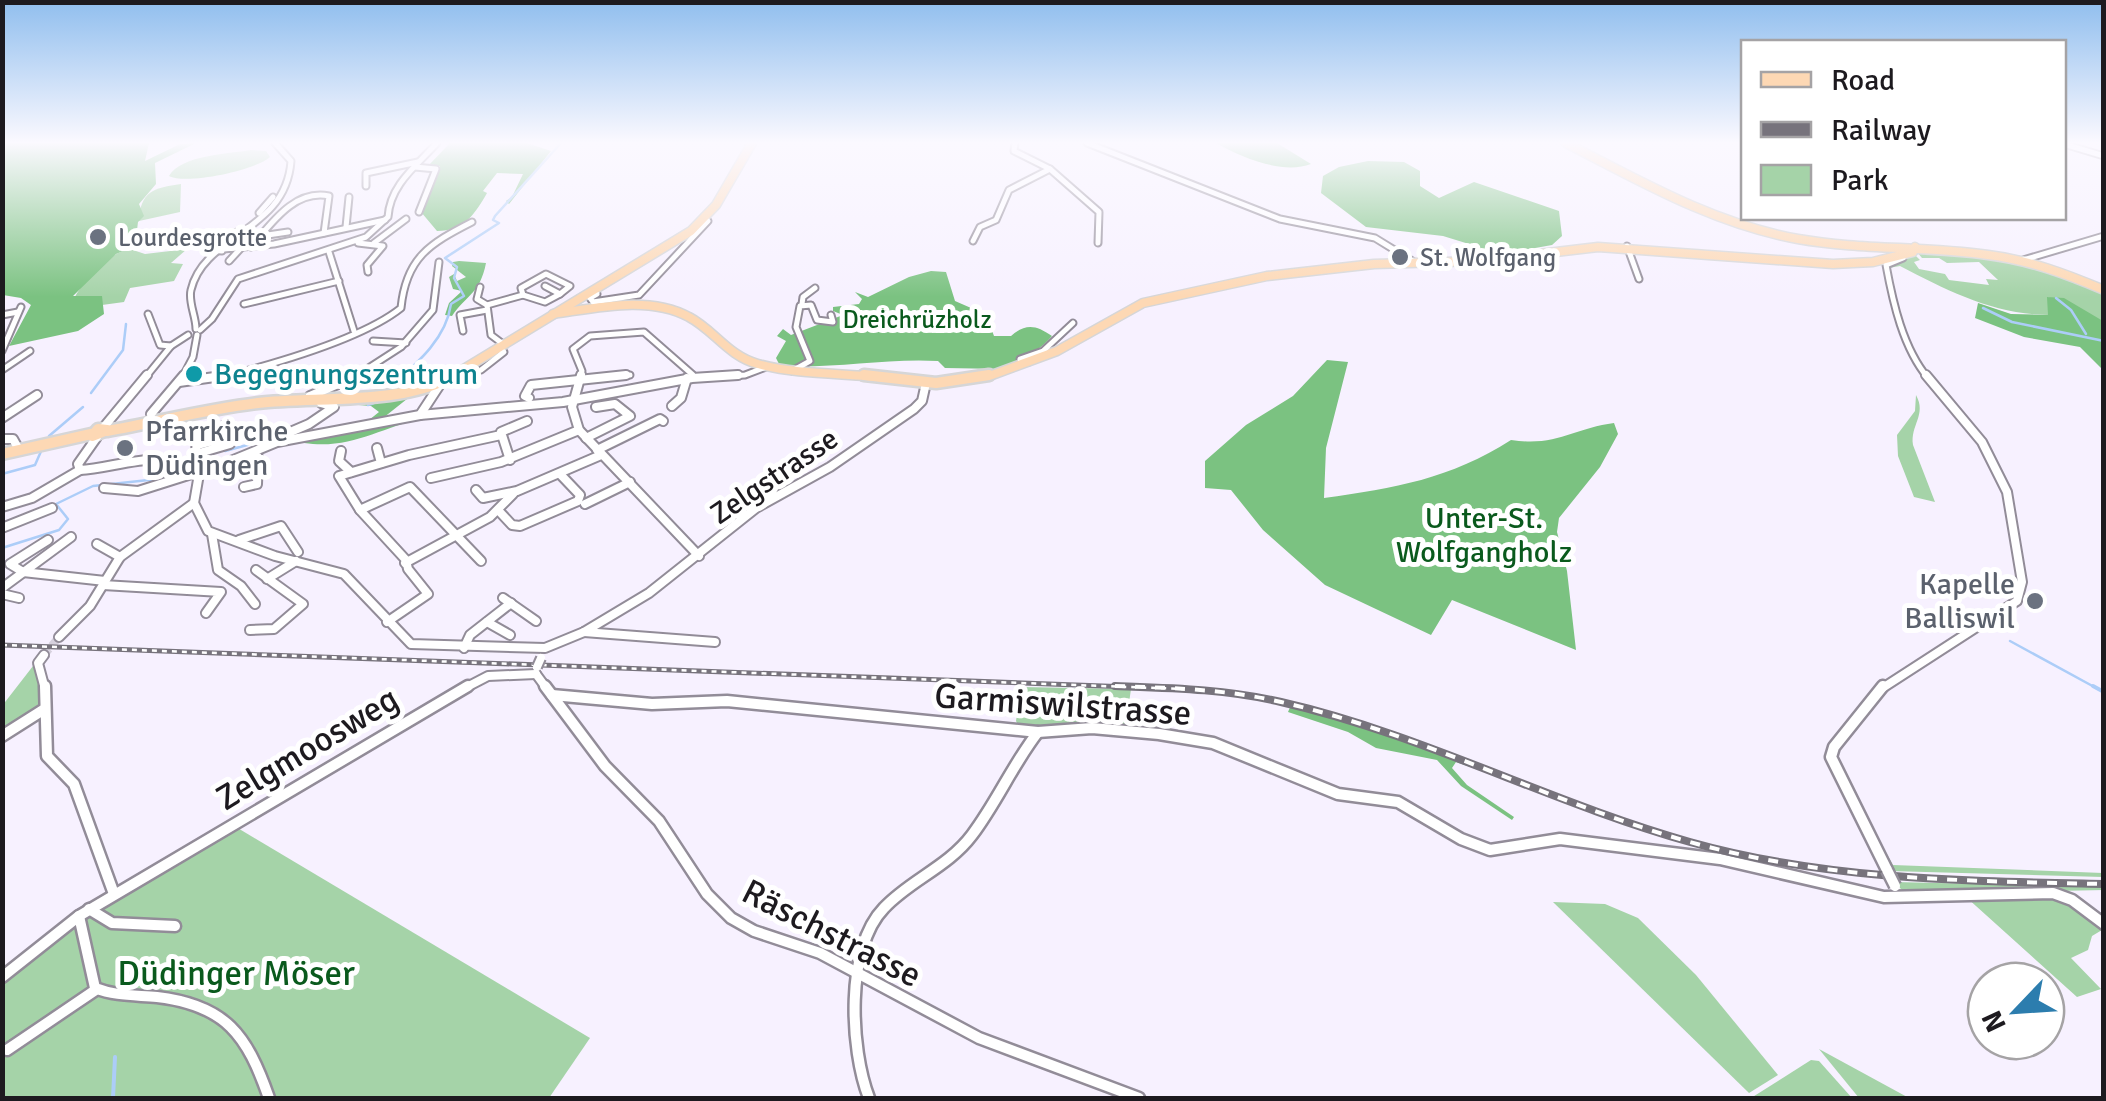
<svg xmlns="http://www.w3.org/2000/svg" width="2106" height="1101" font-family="Signika,sans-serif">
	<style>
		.green { fill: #a5d3a8 }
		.forest { fill: #7bc281 }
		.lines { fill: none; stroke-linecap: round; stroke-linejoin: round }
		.stream-far1 { stroke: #accdf8; stroke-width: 2.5 }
		.stream { stroke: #accdf8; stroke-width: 4 }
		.minor-tunnel { stroke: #d6d1dd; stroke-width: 8; stroke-dasharray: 8 4; stroke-linecap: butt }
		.minor-far2-casing { stroke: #928c98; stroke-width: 9 }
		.minor-far1-casing { stroke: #928c98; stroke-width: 12 }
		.minor-casing { stroke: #928c98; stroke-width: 15 }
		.major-far1-casing { stroke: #d6d6d7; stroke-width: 11 }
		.major-casing { stroke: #d6d6d7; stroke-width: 15 }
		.minor-far2 { stroke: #fff; stroke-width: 5 }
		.minor-far1 { stroke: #fff; stroke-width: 8 }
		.minor { stroke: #fff; stroke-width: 10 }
		.major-far1 { stroke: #fdd8b4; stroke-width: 8 }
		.major { stroke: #fdd8b4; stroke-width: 10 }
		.rail-far1-casing { stroke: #77737c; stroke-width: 5 }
		.rail-casing { stroke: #77737c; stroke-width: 8 }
		.rail-far1 { stroke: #fff; stroke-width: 2.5; stroke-dasharray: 5; stroke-linecap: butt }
		.rail { stroke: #fff; stroke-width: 4; stroke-dasharray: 10; stroke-linecap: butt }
		.minor-bridge-far1-casing { stroke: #928c98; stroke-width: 12; stroke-linecap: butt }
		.minor-bridge-casing { stroke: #928c98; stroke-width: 15; stroke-linecap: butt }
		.minor-bridge-far1 { stroke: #fff; stroke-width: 8 }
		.minor-bridge { stroke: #fff; stroke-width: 10 }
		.worship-dot { fill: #6b7280; stroke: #fff; stroke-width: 4 }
		.culture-dot { fill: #0f9aa8; stroke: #fff; stroke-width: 4 }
		.labels { text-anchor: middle; stroke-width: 10; stroke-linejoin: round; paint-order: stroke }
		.far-worship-label { font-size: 25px; fill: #5b616d; stroke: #fff; text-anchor: start }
		.far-park-label { font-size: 25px; fill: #0a5a1d; stroke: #fff }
		.culture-label { font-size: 30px; fill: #0d838f; stroke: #fff; text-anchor: start }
		.worship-label { font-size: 30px; fill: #5b616d; stroke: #fff; text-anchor: start }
		.street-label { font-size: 30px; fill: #1d1a1f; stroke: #fff }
		.park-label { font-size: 30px; fill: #0a5a1d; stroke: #fff }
		.near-street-label { font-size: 35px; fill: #1d1a1f; stroke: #fff }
		.near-park-label { font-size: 35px; fill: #0a5a1d; stroke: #fff }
	</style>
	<rect width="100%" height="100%" fill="#f7f1ff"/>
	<g class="green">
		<path d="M251 150 266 151 270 157C254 171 186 185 169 176 181 155 228 154 251 150Z"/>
		<path d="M181 184 180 212 139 221C140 191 154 188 181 184Z"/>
		<path d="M130 249 145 254 187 249 171 263 183 264 174 281 130 288 124 302 102 305 101 296 74 299C82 282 109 252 130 249Z"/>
		<path d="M1917 252 1998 255 2103 292V321L2048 297V315C1993 314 1948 291 1900 266L1889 268 1914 254 1920 260 1914 262 1919 269 1945 274 1949 280 1989 285 1986 279 1998 280 1979 262 1947 263 1939 258H1922Z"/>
		<path d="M1916 395C1927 415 1910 425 1913 445L1935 502 1914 497 1898 456 1897 435 1915 411Z"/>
		<path d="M33 666C54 705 35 712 3 731L2 706Z"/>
		<path d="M1021 687 1131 689 1129 703 1137 704 1129 728 1019 727 1016 721Z"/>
		<path d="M1836 764 1893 865 2103 873V877L1890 871Z"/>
		<path d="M236 827 590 1038 549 1098H3V981L47 941Z"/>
		<path d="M1894 882 2103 887 2104 890 1906 894Z"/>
		<path d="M1966 897H2061L2102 930 2092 936 2088 950 2071 958 2101 989 2077 997Z"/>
		<path d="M1553 902 1605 904 1638 918 1696 975 1778 1075 1749 1093Z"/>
		<path d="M1819 1049 1909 1098H1859Z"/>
		<path d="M1811 1060 1819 1061 1852 1098H1751Z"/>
	</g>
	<g class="forest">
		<path d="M3 143H149L145 161 180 144 196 143 155 163 156 184 139 204 144 216 138 222 135 246 116 254 73 296H102L104 314 78 331 9 346 31 305 21 298 3 295Z"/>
		<path d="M450 143H527L551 151 509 204 506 201 512 197 523 174 497 173 483 191 487 193C475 214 464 231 437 231L421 212 440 166H428Z"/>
		<path d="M1216 143H1277L1311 164C1282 175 1241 157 1216 143Z"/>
		<path d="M1368 161 1404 162 1420 171V186L1439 198 1474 182 1559 211 1562 236 1552 245 1479 258 1466 249 1469 244 1443 236 1366 227 1321 193 1323 176 1339 167Z"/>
		<path d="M459 261 486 263C480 294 466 295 452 316L445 315 449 303 462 291 453 289 449 277 454 274 457 281 466 277 452 266 453 262Z"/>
		<path d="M931 271 946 272 955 301 994 318 991 328 994 336H1011C1026 323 1036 325 1052 336 1039 352 1021 358 1004 369L945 368 938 361C886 358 833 369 780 366L776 358 786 341 777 336 783 329 791 335 843 315 833 311V307L859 304 862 299 855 292 868 297 909 277Z"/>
		<path d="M2047 297 2064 298 2103 321V370L2080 347 2024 337 1975 318 1978 303 2011 314 2048 315Z"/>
		<path d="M1327 360 1348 362 1326 448 1324 498C1395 488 1450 479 1511 440 1557 447 1574 428 1614 423L1618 434 1600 467 1559 518 1557 532 1567 571 1576 650 1452 600 1431 635 1325 585 1263 530 1231 490 1205 488V461L1246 425 1293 396Z"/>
		<path d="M412 395 378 422 423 418C380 428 350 450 304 443L306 439 364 424 379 412 371 406 321 402Z"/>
		<path d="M1291 705 1365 726 1508 780 1456 762 1452 768 1467 785 1514 817 1512 820 1461 786 1437 760 1376 748 1348 732 1288 712Z"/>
	</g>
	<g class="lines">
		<g class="stream-far1">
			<path d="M2056 298 2071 310 2086 334"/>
			<path d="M1983 308 2012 322 2104 341"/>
			<path d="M389 388C415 365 446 340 451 304L464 296 454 278 457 267 445 258 499 223 493 220 495 216 561 143"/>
			<path d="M91 393 123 350 126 324"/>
			<path d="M368 405 374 403"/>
			<path d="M49 436 83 407"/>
			<path d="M225 451 262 441"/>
			<path d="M2 474 35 465 42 449"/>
			<path d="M2 548 59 530 68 519 56 504 93 486 158 479 183 470"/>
			<path d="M2010 641 2098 689"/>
		</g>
		<g class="stream">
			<path d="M2093 686 2104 692"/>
			<path d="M113 1098 115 1057"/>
		</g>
		<path class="minor-tunnel" d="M44 655 59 637"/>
		<defs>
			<g id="minor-far2">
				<path d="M1087 143 1280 219 1375 238 1414 262"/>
				<path d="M2064 144 2104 156"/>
				<path d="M415 167 436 169 419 212"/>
				<path d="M1050 169 1099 212 1098 243"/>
				<path d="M366 186V173L418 162"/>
				<path d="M259 213 273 197"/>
				<path d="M346 227 349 197"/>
				<path d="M261 236 288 232"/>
				<path d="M973 241 980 227 996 220 1009 190 1050 169 1014 151 1015 143"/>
				<path d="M358 243 383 246 367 265 368 272"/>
				<path d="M374 243 406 219"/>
				<path d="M1627 246 1639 279"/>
				<path d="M251 247C271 224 294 189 329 196L324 233"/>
				<path d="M224 249 274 244 385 220"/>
				<path d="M222 251 210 250 237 232"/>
				<path d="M329 252 354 331"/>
				<path d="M1903 258 1886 265C1893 303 1903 348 1928 378"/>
				<path d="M2023 260 2104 236"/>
				<path d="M229 261 241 248"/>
				<path d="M480 287 477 299 487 305 523 295 521 288 546 274 570 286 560 294 545 286"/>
				<path d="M597 294 590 298 593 302 639 295 708 221 704 220"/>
				<path d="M523 295 545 302 560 294"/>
				<path d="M244 304 339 281"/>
				<path d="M802 304 803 297 815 288"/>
				<path d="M487 305 491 335 503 344"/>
				<path d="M148 314 160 345 171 346"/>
				<path d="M2 315 18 312"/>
				<path d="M196 329C196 316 188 302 191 290 204 234 286 232 291 161L275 143"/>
				<path d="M200 330 212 319 238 279 366 237 388 217C390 185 416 166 437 143"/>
				<path d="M463 331 460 315 487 310"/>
				<path d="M373 341 406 343"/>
				<path d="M2 351 21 307"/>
				<path d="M1029 362 1020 359 1043 351 1073 323"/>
				<path d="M2 370 30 351"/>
				<path d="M481 370 504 352 497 348"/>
				<path d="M792 371 810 361 796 327 800 306 811 305 817 320 833 322 831 315"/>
				<path d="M145 378 171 346 188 335"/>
				<path d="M182 378 193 357 197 335"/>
				<path d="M219 378C270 365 361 340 401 308 406 258 429 244 472 222"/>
				<path d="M353 378 401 347 433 310 439 262"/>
				<path d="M580 378 582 371 573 349 590 336 644 332 693 375"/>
				<path d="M601 378 630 375"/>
				<path d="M691 378 745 375 766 367"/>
			</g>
			<g id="minor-far1">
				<path d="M581 375 572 407 579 430 699 556"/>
				<path d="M179 382 229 375"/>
				<path d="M310 396 359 375"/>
				<path d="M529 398 525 396 531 385 626 375"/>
				<path d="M672 406 681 398 687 378"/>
				<path d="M151 414 184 375"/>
				<path d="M420 415 563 402 692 378 738 375"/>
				<path d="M2 418 37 395"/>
				<path d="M103 428 147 375"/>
				<path d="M200 435 227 425"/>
				<path d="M97 437 78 464 80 470C118 468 167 445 199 474L194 503 208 531 275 556 344 574 411 644 545 648 584 632 649 593 756 508 830 467 914 409 922 401 926 383"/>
				<path d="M586 438 630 416 615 404 596 407"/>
				<path d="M2 439H13L18 448"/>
				<path d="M267 442 309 424 334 407 321 403"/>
				<path d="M198 445 254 430"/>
				<path d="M377 448 381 463"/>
				<path d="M597 450 660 419 663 421"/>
				<path d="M341 451 339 461 351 472"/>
				<path d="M196 454 230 444"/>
				<path d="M510 460 501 432 527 421"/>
				<path d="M188 463 196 454 197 434"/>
				<path d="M230 466 258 457 257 484 244 487"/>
				<path d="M199 474 277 442 420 415 441 383"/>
				<path d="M431 478 501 462 579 430"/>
				<path d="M104 488 138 491 198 472"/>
				<path d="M476 490 483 498 517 491 601 455"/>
				<path d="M585 504 630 482"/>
				<path d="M2 507 32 498 80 470"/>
				<path d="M360 510 406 560 408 569 428 594 387 622"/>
				<path d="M498 510 512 525 520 526 578 501 580 495 560 474"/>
				<path d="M2 528 52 508"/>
				<path d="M212 534 218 570 241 586 255 604"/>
				<path d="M48 540 10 564 23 572 105 581"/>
				<path d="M239 540 281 526 298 552"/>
				<path d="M97 544 120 557"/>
				<path d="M481 561 410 487 360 510 339 476 409 455 501 435"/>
				<path d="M405 563 490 517 513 494"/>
				<path d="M267 579 296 561"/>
				<path d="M103 585 221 592 206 613"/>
				<path d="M2 588 71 537"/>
				<path d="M2 594 19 598"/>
				<path d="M503 598 536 621"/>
				<path d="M487 622 510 635"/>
				<path d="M250 630 274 629 303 604 256 570"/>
				<path d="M584 632 715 642"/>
				<path d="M59 637 90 606 120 557 194 503"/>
				<path d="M464 648 470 635 511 603"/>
				<path d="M44 655 38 663 45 689"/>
				<path d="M536 674 547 689"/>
				<path d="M463 689 488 676 536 674"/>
				<path d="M1881 689 2017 601 2022 582 2007 492 1982 442 1926 375"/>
			</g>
			<g id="minor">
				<path d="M45 686 47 756 74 784 114 894"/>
				<path d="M545 686 605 766 659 821 707 894 731 918 754 931 820 953 979 1038 1139 1098"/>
				<path d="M1883 686 1834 747 1831 757 1887 870"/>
				<path d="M552 695 652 704 727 701 1038 732 1092 728 1159 734 1213 743 1338 794 1398 802 1461 839 1490 850 1560 839 1720 859 1884 897 2053 893 2072 900 2104 924"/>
				<path d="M2 736 43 710"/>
				<path d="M89 909 112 923 175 926"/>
				<path d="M79 916 95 988C115 996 135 995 157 997 226 1005 247 1035 269 1098"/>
				<path d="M2 977 79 916 468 686"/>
				<path d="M7 1050 97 989"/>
				<path d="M869 1098C850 1049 845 948 884 908 910 880 948 867 972 835 997 802 1013 764 1038 732"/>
			</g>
			<g id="major-far1">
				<path d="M1566 143C1640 181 1714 224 1798 239 1861 250 1925 246 1988 255 2029 260 2066 274 2104 290"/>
				<path d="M553 314C596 308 649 295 689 317 714 330 728 356 758 364 798 375 846 373 888 378"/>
				<path d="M449 378 691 231 716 205 752 143"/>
				<path d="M972 378 992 375 1057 351 1143 303 1267 276 1374 264 1480 261 1598 247 1833 264 1873 262 1913 252 1915 247"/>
			</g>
			<g id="major">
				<path d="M864 375 936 383 989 375"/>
				<path d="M98 429 107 430 92 436Z"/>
				<path d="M107 431C157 422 207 409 258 403 315 396 404 406 454 375"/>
				<path d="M2 454 91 434"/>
			</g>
		</defs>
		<use href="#minor-far2" class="minor-far2-casing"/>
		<use href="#minor-far1" class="minor-far1-casing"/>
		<use href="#minor" class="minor-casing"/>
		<use href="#major-far1" class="major-far1-casing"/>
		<use href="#major" class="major-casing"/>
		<use href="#minor-far2" class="minor-far2"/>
		<use href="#minor-far1" class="minor-far1"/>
		<use href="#minor" class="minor"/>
		<use href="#major-far1" class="major-far1"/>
		<use href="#major" class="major"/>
		<defs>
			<path id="rail-far1" d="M2 645 1183 689"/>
			<path id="rail" d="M1115 686C1171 688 1226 689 1281 702 1422 734 1551 803 1690 842 1825 880 1965 881 2104 884"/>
		</defs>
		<use href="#rail-far1" class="rail-far1-casing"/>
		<use href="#rail" class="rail-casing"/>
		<use href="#rail-far1" class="rail-far1"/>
		<use href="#rail" class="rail"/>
		<defs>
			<path id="minor-bridge-far1" d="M537 667 541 658"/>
			<path id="minor-bridge" d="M1887 870 1895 886"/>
		</defs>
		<use href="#minor-bridge-far1" class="minor-bridge-far1-casing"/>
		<use href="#minor-bridge" class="minor-bridge-casing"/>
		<use href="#minor-bridge-far1" class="minor-bridge-far1"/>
		<use href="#minor-bridge" class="minor-bridge"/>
	</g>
	<linearGradient id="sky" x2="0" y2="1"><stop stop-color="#90beee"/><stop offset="0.48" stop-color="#fbf9ff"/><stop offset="1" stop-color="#fbf9ff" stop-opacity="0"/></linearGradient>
	<rect width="2106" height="297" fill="url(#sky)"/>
	<g class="worship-dot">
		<circle cx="98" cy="237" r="10"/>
		<circle cx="1400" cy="257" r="10"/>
		<circle cx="125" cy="448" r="10"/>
		<circle cx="2035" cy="601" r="10"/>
	</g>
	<circle class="culture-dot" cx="194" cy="374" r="10"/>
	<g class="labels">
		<g class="far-worship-label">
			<text x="118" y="246">Lourdesgrotte</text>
			<text x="1420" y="266">St. Wolfgang</text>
		</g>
		<g class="far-park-label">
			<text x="917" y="328">Dreichrüzholz</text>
		</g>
		<g class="culture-label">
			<text x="214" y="384">Begegnungszentrum</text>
		</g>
		<g class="worship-label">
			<text x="145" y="441">Pfarrkirche<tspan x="145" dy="34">Düdingen</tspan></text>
			<text x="2015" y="594" text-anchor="end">Kapelle<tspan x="2015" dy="34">Balliswil</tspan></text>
		</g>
		<g class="street-label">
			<text transform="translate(774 476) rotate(-34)" y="10">Zelgstrasse</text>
		</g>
		<g class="park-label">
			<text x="1484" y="528">Unter-St.<tspan x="1484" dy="34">Wolfgangholz</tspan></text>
		</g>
		<g class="near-street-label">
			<text transform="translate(1063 704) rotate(4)" y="12">Garmiswilstrasse</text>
			<text transform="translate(307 748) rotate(-31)" y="12">Zelgmoosweg</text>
			<text transform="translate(832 933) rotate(27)" y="12">Räschstrasse</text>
		</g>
		<g class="near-park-label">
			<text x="236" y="985">Düdinger Möser</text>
		</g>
	</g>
	<rect width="2106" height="1101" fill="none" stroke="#1d1a1f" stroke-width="10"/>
	<rect x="1741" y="40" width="325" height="180" fill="#ffffff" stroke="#a5a3a5" stroke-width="2.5"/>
	<rect x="1761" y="72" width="50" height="15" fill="#fdd8b4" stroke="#a5a3a5" stroke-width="2.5"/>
	<text x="1831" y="90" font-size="30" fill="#1d1a1f">Road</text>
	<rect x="1761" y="122" width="50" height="15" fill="#77737c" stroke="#a5a3a5" stroke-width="2.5"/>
	<text x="1831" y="140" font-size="30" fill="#1d1a1f">Railway</text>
	<rect x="1761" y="165" width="50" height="30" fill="#a5d3a8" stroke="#a5a3a5" stroke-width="2.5"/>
	<text x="1831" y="190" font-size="30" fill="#1d1a1f">Park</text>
	<g transform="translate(2016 1011) rotate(245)"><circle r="48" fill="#ffffff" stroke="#a5a3a5" stroke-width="2.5"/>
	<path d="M0-8L18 38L0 25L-18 38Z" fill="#2c7dae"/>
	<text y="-15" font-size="28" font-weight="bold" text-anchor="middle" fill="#1d1a1f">N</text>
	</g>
</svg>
